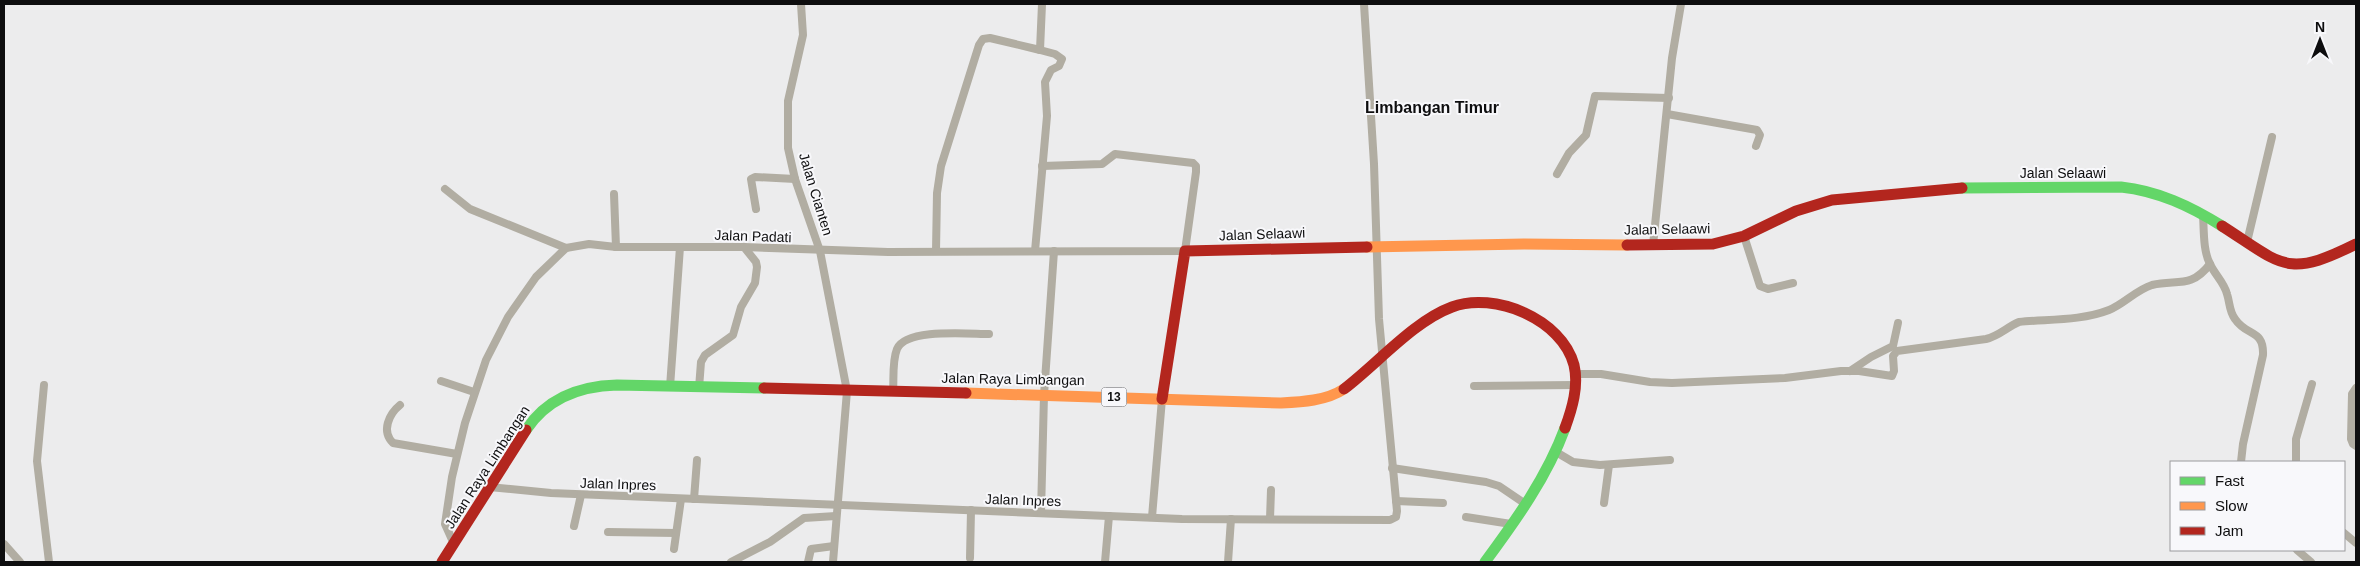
<svg xmlns="http://www.w3.org/2000/svg" width="2360" height="566" font-family="Helvetica,sans-serif">
	<style>
		.lines { fill: none; stroke-linecap: round; stroke-linejoin: round }
		.street { stroke: #b1ada2; stroke-width: 8 }
		.fast { stroke: #63d668; stroke-width: 11 }
		.slow { stroke: #ff974d; stroke-width: 11 }
		.jam { stroke: #b3261e; stroke-width: 11 }
		.labels { text-anchor: middle; stroke-width: 4; stroke-linejoin: round; paint-order: stroke }
		.shield { fill: #f8f8fb; stroke: #545456; stroke-width: 1 }
		.shield-label { font-size: 12px; font-weight: bold; fill: #0e0e0f }
		.street-label { font-size: 14px; fill: #0e0e0f; stroke: #f8f8fb }
		.quarter-label { font-size: 16px; font-weight: bold; fill: #0e0e0f; stroke: #f8f8fb }
	</style>
	<rect width="100%" height="100%" fill="#ececed"/>
	<g class="lines">
		<g class="street">
			<path d="M801 4 803 35 788 101V148L795 179 820 251 847 391 833 562"/>
			<path d="M1667 114 1757 130 1760 135 1756 146"/>
			<path d="M1557 174 1569 153 1586 135 1595 96 1669 98"/>
			<path d="M445 189 470 209 566 248"/>
			<path d="M614 194 616 247"/>
			<path d="M756 209 751 179 755 177 795 179"/>
			<path d="M2203 215C2204 230 2203 251 2210 264 2215 275 2224 282 2227 294 2230 303 2229 311 2235 319 2247 337 2264 329 2263 355L2243 444 2241 462"/>
			<path d="M1744 236 1760 286 1768 289 1793 283"/>
			<path d="M2247 242 2272 137"/>
			<path d="M1653 245 1672 58 1681 4"/>
			<path d="M936 251 937 193 941 166 979 45 983 39 990 38 1040 50 1042 4"/>
			<path d="M1035 251 1047 116 1045 82 1051 70 1059 66 1062 59 1055 54 1040 50"/>
			<path d="M1850 371 1871 357 1893 346 1898 323"/>
			<path d="M1574 374H1601L1650 382 1672 383 1785 378 1841 371H1859L1892 376 1894 371 1893 356 1897 351 1986 339C1999 336 2007 327 2019 322 2048 319 2081 321 2109 310 2124 304 2136 290 2152 285 2177 279 2191 289 2210 264"/>
			<path d="M441 381 474 392"/>
			<path d="M44 385 37 461 49 562"/>
			<path d="M1474 386 1574 385"/>
			<path d="M670 387 680 247"/>
			<path d="M699 388 701 362 705 355 733 335 741 307 755 283 757 267 756 262 744 247"/>
			<path d="M2356 388 2352 394 2351 439 2353 444 2356 446"/>
			<path d="M893 392C894 379 892 361 897 349 906 328 968 334 989 334"/>
			<path d="M400 405C389 414 381 431 393 443L457 454"/>
			<path d="M1556 452 1573 462 1600 465 1670 460"/>
			<path d="M2296 462V439L2312 384"/>
			<path d="M1392 468 1486 482 1499 486 1524 503"/>
			<path d="M489 487 551 493 1182 519 1390 520 1396 517 1397 511 1379 319 1374 164 1364 4"/>
			<path d="M694 499 697 460"/>
			<path d="M1396 501 1443 503"/>
			<path d="M1604 503 1609 465"/>
			<path d="M1041 513 1044 395 1054 251"/>
			<path d="M1152 517 1162 399"/>
			<path d="M1466 517 1511 524"/>
			<path d="M1270 519 1271 490"/>
			<path d="M574 526 581 495"/>
			<path d="M608 532 676 533"/>
			<path d="M2344 533 2356 543"/>
			<path d="M4 544 20 562"/>
			<path d="M454 544 445 524 452 477 465 423 486 360 508 317 536 277 566 248 589 244 616 247H744L888 252 1185 251 1196 172V166L1193 163 1115 154 1102 164 1042 166"/>
			<path d="M674 549 681 499"/>
			<path d="M2297 550 2311 562"/>
			<path d="M970 558 971 510"/>
			<path d="M731 562 770 542 804 518 836 516"/>
			<path d="M808 562 811 549 834 546"/>
			<path d="M1105 562 1109 516"/>
			<path d="M1228 562 1231 519"/>
		</g>
		<g class="fast">
			<path d="M1962 188 2121 187C2158 191 2190 206 2222 226"/>
			<path d="M526 430C547 398 579 386 617 385L764 388"/>
			<path d="M1485 562C1516 520 1547 477 1565 428"/>
		</g>
		<g class="slow">
			<path d="M1367 247 1524 244 1627 245"/>
			<path d="M966 393 1280 403C1301 402 1326 401 1344 389"/>
		</g>
		<g class="jam">
			<path d="M2222 226C2283 265 2286 279 2356 244"/>
			<path d="M1627 245 1713 244 1744 236 1796 211 1832 200 1962 188"/>
			<path d="M764 388 966 393"/>
			<path d="M1344 389C1378 363 1414 321 1452 307 1494 291 1562 319 1574 365 1579 386 1572 409 1565 428"/>
			<path d="M1162 399 1185 251 1367 247"/>
			<path d="M442 562 526 430"/>
		</g>
	</g>
	<g class="labels">
		<rect class="shield" x="1101.5" y="387.5" width="25" height="19" rx="4"/>
		<g class="shield-label">
			<text x="1114" y="401">13</text>
		</g>
		<g class="street-label">
			<text x="2063" y="178">Jalan Selaawi</text>
			<text transform="translate(816 194) rotate(73)" y="5">Jalan Cianten</text>
			<text transform="translate(1667 229) rotate(-1)" y="5">Jalan Selaawi</text>
			<text transform="translate(1262 234) rotate(-2)" y="5">Jalan Selaawi</text>
			<text transform="translate(753 236) rotate(2)" y="5">Jalan Padati</text>
			<text transform="translate(1013 379) rotate(1)" y="5">Jalan Raya Limbangan</text>
			<text transform="translate(487 467) rotate(-57)" y="5">Jalan Raya Limbangan</text>
			<text transform="translate(618 484) rotate(2)" y="5">Jalan Inpres</text>
			<text transform="translate(1023 500) rotate(2)" y="5">Jalan Inpres</text>
		</g>
		<g class="quarter-label">
			<text x="1432" y="113">Limbangan Timur</text>
		</g>
	</g>
	<rect width="2360" height="566" fill="none" stroke="#0e0e0f" stroke-width="10"/>
	<rect x="2170" y="461" width="175" height="90" fill="#f8f8fb" stroke="#9a9a9d"/>
	<rect x="2180" y="477" width="25" height="8" fill="#63d668" stroke="#9a9a9d"/>
	<text x="2215" y="486" font-size="15" fill="#0e0e0f">Fast</text>
	<rect x="2180" y="502" width="25" height="8" fill="#ff974d" stroke="#9a9a9d"/>
	<text x="2215" y="511" font-size="15" fill="#0e0e0f">Slow</text>
	<rect x="2180" y="527" width="25" height="8" fill="#b3261e" stroke="#9a9a9d"/>
	<text x="2215" y="536" font-size="15" fill="#0e0e0f">Jam</text>
	<g transform="translate(2320 40)" stroke="#f8f8fb" stroke-width="4" paint-order="stroke">
	<path d="M0-4L9 19L0 12L-9 19Z" fill="#0e0e0f"/>
	<text y="-8" font-size="14" font-weight="bold" text-anchor="middle" fill="#0e0e0f">N</text>
	</g>
</svg>
